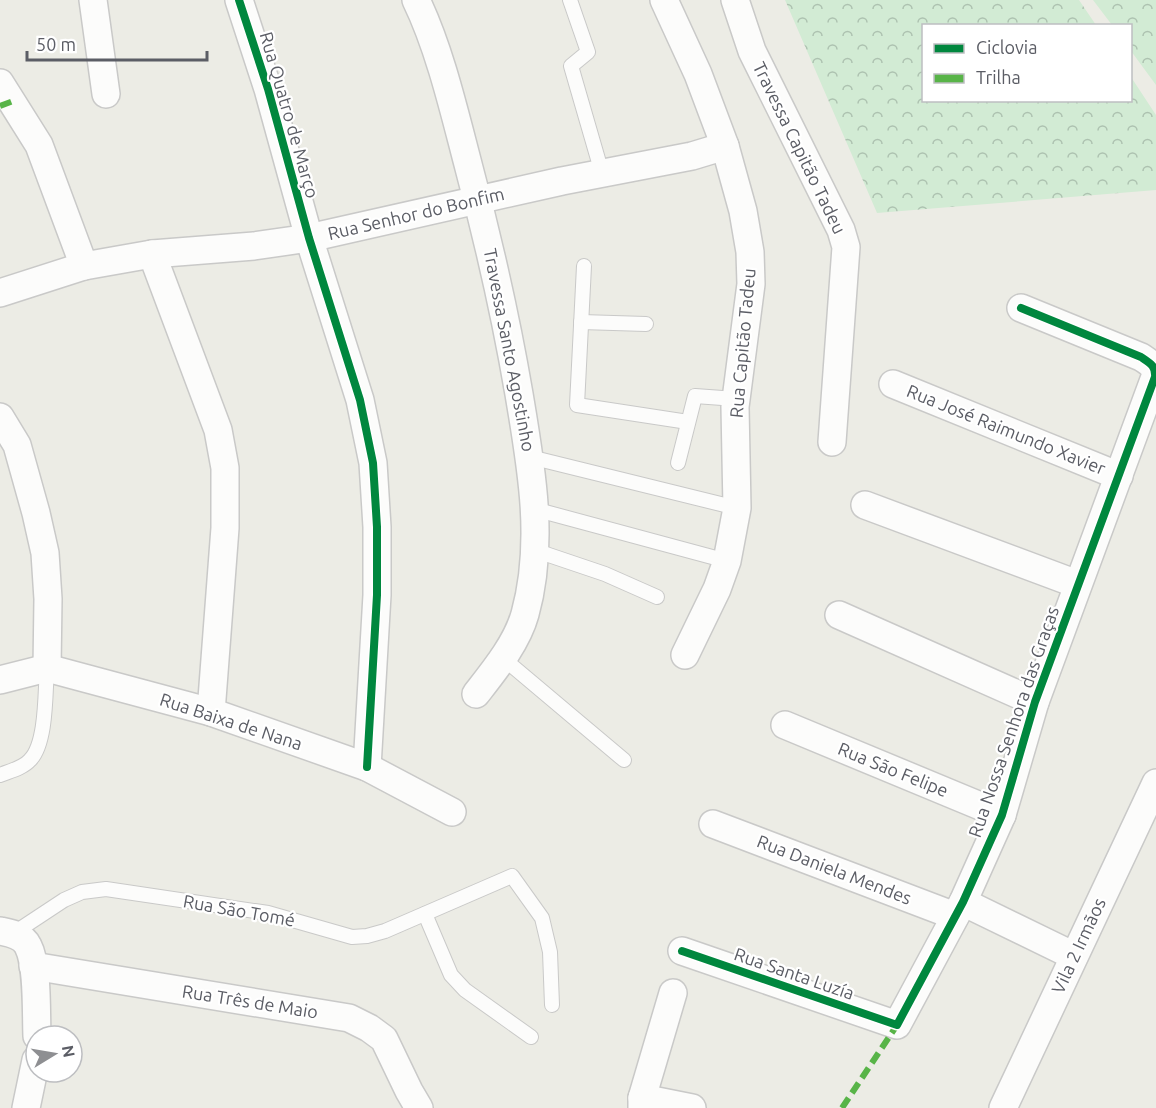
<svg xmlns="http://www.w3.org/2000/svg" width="1156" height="1108" font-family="Ubuntu,sans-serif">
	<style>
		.forest { fill: url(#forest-crowns) }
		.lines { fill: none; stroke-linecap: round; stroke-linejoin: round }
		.lane-casing { stroke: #c9c9c8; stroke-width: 16 }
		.street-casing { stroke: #c9c9c8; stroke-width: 30 }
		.lane { stroke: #fcfcfb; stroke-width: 14 }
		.street { stroke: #fcfcfb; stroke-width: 27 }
		.quiet { stroke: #58b448; stroke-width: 6; stroke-dasharray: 12 6; stroke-linecap: butt }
		.cycleway-casing { stroke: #fff; stroke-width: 11 }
		.cycleway { stroke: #00873e; stroke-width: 8 }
		.labels { text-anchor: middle; stroke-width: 4.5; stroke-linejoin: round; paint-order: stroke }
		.street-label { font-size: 18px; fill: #5b5d65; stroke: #fff }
	</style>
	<defs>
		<pattern id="forest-crowns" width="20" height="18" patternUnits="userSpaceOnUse" patternTransform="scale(1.5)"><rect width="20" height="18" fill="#d2ebd4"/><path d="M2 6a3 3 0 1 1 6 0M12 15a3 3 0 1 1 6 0" fill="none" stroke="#adc2b0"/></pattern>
	</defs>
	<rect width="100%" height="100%" fill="#ecece5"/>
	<g class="forest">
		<path d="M785 0H1079L1096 25 924 26V100H1130L1131 77 1156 115V190L877 213Z"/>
		<path d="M1093 0H1156V85L1131 51 1130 26 1112 25Z"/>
	</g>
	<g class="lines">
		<defs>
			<g id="lane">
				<path d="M570 0 588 52 571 66 602 173"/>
				<path d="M584 266 577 405 688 422"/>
				<path d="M581 322 646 324"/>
				<path d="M530 457 737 508"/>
				<path d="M678 463 695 396 736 399"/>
				<path d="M534 509 727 561"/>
				<path d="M534 550 605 574 657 597"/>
				<path d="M504 659 624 760"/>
				<path d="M0 775C10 771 23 768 30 760 47 743 45 691 47 668"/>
				<path d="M425 914 451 975 465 990 531 1037"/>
				<path d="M14 933 64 900 82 892 106 889 268 913 352 937 367 936 385 931 512 876 542 918 550 952 552 1005"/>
			</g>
			<g id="street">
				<path d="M93 0 106 94"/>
				<path d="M239 0 268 89 309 238 360 400 373 463 377 527V595L367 767"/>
				<path d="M416 0C440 49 455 115 469 168 489 243 506 318 519 394 531 465 545 542 525 614 517 643 494 671 476 694"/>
				<path d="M664 0 698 74 725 146 743 211 750 252 751 284 735 407 737 508 727 561 717 589 685 655"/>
				<path d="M735 0 752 51 841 230 846 247 832 442"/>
				<path d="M0 83 39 145 84 266"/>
				<path d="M152 254 218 430 225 468V528L211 712"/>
				<path d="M0 293 84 266 152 254 254 246 309 238 562 181 692 156 725 146"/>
				<path d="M893 384 1119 476"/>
				<path d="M0 417 17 445 36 513 45 553 48 599 47 668"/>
				<path d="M865 505 1077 584"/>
				<path d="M839 615 1035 702"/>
				<path d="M0 680 47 668 211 712 367 767 452 812"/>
				<path d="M785 725 1002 815"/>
				<path d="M713 824 955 916"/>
				<path d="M963 902 1074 956"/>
				<path d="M0 931C10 933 23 935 28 946 38 965 36 1013 37 1036"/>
				<path d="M682 951 897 1025 963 902 1002 815 1035 702 1155 377C1156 366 1150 363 1141 357L1021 308"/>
				<path d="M33 966 349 1018 369 1028 384 1039 409 1091 419 1108"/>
				<path d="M642 1098 692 1108"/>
				<path d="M26 1108 36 1060"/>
				<path d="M642 1108V1098L673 993"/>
				<path d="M1003 1108 1156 783"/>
			</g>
		</defs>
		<use href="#lane" class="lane-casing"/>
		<use href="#street" class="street-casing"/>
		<use href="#lane" class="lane"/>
		<use href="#street" class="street"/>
		<g class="quiet">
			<path d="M0 106 13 101"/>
			<path d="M842 1108 897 1025"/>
		</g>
		<defs>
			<g id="cycleway">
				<path d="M239 0 268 89 309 238 360 400 373 463 377 527V595L367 767"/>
				<path d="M682 951 897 1025 963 902 1002 815 1035 702 1155 377C1156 366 1150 363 1141 357L1021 308"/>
			</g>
		</defs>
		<use href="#cycleway" class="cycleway-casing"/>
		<use href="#cycleway" class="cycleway"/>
	</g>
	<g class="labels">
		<g class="street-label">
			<text transform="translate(289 115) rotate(74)" y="6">Rua Quatro de Março</text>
			<text transform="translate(799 148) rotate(64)" y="6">Travessa Capitão Tadeu</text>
			<text transform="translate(416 214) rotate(-13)" y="6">Rua Senhor do Bonfim</text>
			<text transform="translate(743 343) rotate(-85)" y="6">Rua Capitão Tadeu</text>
			<text transform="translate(509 350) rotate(79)" y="6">Travessa Santo Agostinho</text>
			<text transform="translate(1006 430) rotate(22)" y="6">Rua José Raimundo Xavier</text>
			<text transform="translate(231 722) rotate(18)" y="6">Rua Baixa de Nana</text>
			<text transform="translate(1014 722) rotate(-71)" y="6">Rua Nossa Senhora das Graças</text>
			<text transform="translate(893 770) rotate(22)" y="6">Rua São Felipe</text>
			<text transform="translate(834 870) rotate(21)" y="6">Rua Daniela Mendes</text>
			<text transform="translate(239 911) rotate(10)" y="6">Rua São Tomé</text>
			<text transform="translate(1079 946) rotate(-65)" y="6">Vila 2 Irmãos</text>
			<text transform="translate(794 974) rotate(19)" y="6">Rua Santa Luzía</text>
			<text transform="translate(250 1002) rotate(9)" y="6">Rua Três de Maio</text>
		</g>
	</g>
	<rect x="922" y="24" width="210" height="78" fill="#ffffff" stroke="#bdbec1" stroke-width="1.5"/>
	<rect x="934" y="44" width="30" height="9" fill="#00873e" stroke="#bdbec1" stroke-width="1.5"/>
	<text x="976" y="54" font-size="18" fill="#5b5d65">Ciclovia</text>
	<rect x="934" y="74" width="30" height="9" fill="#58b448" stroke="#bdbec1" stroke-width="1.5"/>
	<text x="976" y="84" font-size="18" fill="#5b5d65">Trilha</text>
	<g transform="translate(54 1054) rotate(79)"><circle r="28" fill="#ffffff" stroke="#bdbec1" stroke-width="1.5"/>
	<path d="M0-4.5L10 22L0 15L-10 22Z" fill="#8e8f92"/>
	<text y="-9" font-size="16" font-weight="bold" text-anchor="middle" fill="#5b5d65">N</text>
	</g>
	<path d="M27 51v9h180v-9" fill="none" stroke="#5b5d65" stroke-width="3"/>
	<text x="36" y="51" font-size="18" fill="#5b5d65" stroke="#ffffff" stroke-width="4.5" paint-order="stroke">50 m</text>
</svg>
